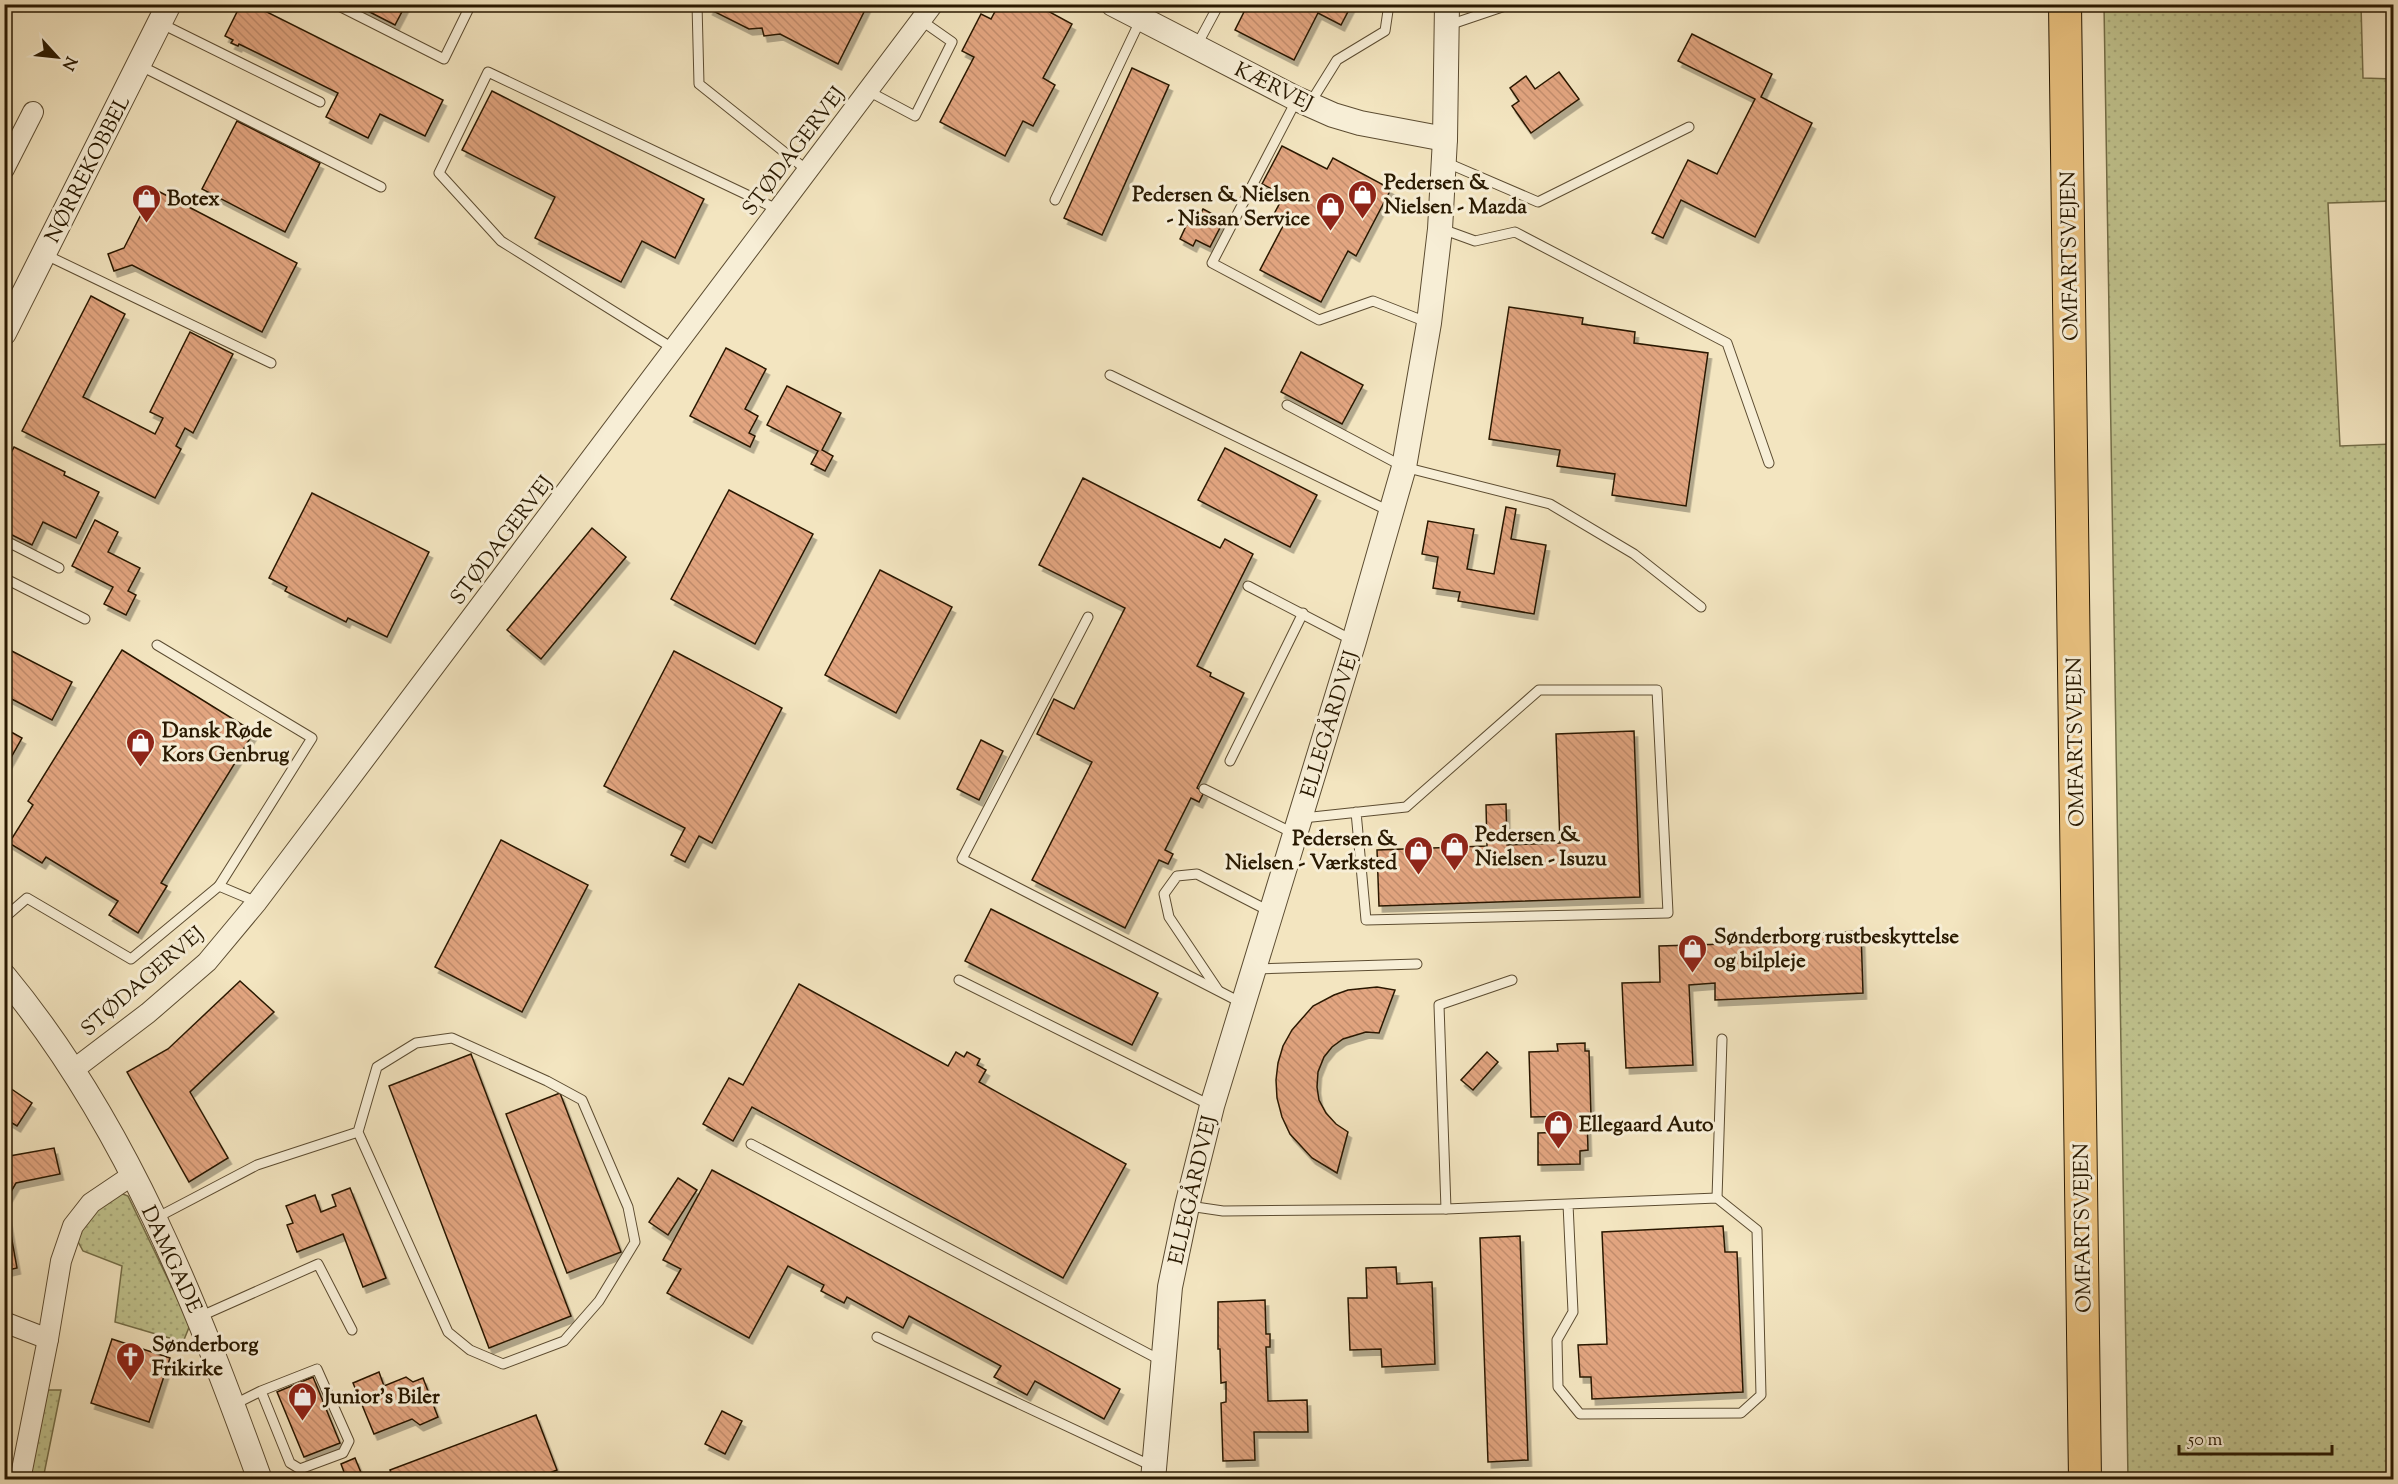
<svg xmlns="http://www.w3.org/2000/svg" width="2398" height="1484" font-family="'Sorts Mill Goudy',serif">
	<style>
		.grass { fill: url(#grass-dots); stroke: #746e48; stroke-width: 1.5 }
		.building { fill: url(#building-back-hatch); stroke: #291901; stroke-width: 1.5; filter: url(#shadow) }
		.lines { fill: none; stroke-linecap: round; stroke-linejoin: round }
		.service-casing { stroke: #5c4c31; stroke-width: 11 }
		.minor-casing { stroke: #5c4c31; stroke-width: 22 }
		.tertiary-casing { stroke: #5c4c31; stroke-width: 26 }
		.trunk-casing { stroke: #291901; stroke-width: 34 }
		.service { stroke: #f7eed6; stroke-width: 9 }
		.minor { stroke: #f7eed6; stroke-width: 20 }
		.tertiary { stroke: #f7eed6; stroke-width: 24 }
		.trunk { stroke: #eac280; stroke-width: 32 }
		.labels { text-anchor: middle; stroke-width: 6; stroke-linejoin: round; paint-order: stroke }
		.street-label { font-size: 21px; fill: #291901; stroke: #f7eed6 }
		.poi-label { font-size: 21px; font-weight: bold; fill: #291901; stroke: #f7eed6; text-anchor: start }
	</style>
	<defs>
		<pattern id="grass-dots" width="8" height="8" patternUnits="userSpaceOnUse" patternTransform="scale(1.5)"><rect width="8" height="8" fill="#c0c38e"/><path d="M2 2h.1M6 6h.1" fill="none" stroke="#a5a779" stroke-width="1.8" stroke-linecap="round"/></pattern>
		<pattern id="building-back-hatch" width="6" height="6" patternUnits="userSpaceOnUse" patternTransform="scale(1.5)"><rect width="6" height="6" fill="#e2a580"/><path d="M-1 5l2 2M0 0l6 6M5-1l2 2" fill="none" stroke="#c28d6d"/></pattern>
		<filter id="shadow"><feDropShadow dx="3.5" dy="6" stdDeviation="0" flood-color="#0004"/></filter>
	</defs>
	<rect width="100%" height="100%" fill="#f3e5c0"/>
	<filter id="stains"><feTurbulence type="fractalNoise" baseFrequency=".00333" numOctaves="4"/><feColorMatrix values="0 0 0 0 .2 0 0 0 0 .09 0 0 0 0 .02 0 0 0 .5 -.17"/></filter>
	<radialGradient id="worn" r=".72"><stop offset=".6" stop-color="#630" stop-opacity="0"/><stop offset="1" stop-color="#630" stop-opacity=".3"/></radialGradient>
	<g class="grass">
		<path d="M2104 5H2361L2363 78 2393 79V201L2328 203 2340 446 2393 444V1479H2128Z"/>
		<path d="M118 1192 128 1196 190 1325 183 1342 115 1322 122 1266 83 1251 76 1238 86 1219Z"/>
		<path d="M48 1390H61L43 1479 28 1480Z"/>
	</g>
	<g class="building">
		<path d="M241 4H251L443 100 425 136 380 114 368 138 326 117 338 93 239 44 238 46 231 43 233 40 225 36Z"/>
		<path d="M354 4H406L395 25Z"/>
		<path d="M711 4H868L838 64 780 34 764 36 762 28 749 29 709 9Z"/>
		<path d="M999 4H1035L1072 24 1043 78 1055 85 1033 126 1023 121 1005 156 940 122 974 57 962 51 981 14 991 19Z"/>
		<path d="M1248 4H1352L1341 25 1318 13 1294 60 1235 30Z"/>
		<path d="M1692 34 1772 74 1761 97 1812 123 1755 237 1681 200 1663 238 1652 233 1688 160 1717 174 1755 99 1678 61Z"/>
		<path d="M1132 68 1169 85 1102 235 1064 218Z"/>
		<path d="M1559 72 1579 99 1531 133 1512 106 1519 101 1510 88 1526 76 1535 89Z"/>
		<path d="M492 91 704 199 675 258 642 241 621 282 535 238 555 197 462 150Z"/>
		<path d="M237 121 320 163 285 232 202 189Z"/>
		<path d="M1282 146 1327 169 1333 158 1391 189 1356 256 1348 251 1321 302 1260 270 1285 222 1273 216 1284 195 1262 184Z"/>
		<path d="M154 189 297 263 262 332 132 265 114 271 108 254 124 248Z"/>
		<path d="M1203 209 1224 220 1210 247 1196 240 1193 246 1180 239 1187 224 1194 227Z"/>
		<path d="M91 296 125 314 83 397 155 434 163 418 150 412 190 332 233 354 193 433 185 428 176 446 181 449 155 498 22 431Z"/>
		<path d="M1509 307 1583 318 1582 324 1635 332 1634 343 1708 353 1686 506 1612 495 1615 474 1557 466 1560 450 1489 439Z"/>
		<path d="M726 348 766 369 745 409 758 416 749 433 755 436 750 447 690 416Z"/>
		<path d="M1301 352 1363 385 1342 424 1281 392Z"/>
		<path d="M787 386 841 413 822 450 833 456 825 471 811 464 818 451 767 425Z"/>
		<path d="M14 447 65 472 64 475 99 492 76 538 43 522 32 545 4 531V467Z"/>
		<path d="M1225 448 1317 495 1290 547 1198 500Z"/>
		<path d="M1083 478 1220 548 1225 539 1253 554 1197 666 1211 673 1210 676 1244 693 1197 788 1204 792 1199 802 1191 798 1165 850 1173 854 1168 864 1159 860 1125 928 1032 880 1092 762 1037 734 1054 699 1074 709 1125 608 1039 565Z"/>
		<path d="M729 490 813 534 755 644 671 599Z"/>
		<path d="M312 493 429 552 387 637 348 618 346 622 285 591 287 587 269 578Z"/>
		<path d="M1506 507 1516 509 1511 539 1546 545 1534 614 1458 601 1460 592 1433 588 1438 557 1422 554 1428 521 1474 529 1467 569 1494 574Z"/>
		<path d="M95 520 118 532 108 552 140 568 128 591 136 595 126 615 104 604 113 587 72 566Z"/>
		<path d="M592 528 626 557 541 659 507 630Z"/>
		<path d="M880 570 952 607 896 713 825 675Z"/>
		<path d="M4 647 72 682 52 720 4 695Z"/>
		<path d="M122 650 254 732 161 883 167 886 138 933 109 915 118 901 46 857 42 863 9 843 33 805 28 801Z"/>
		<path d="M674 651 782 708 712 843 699 836 685 862 671 855 685 828 604 786Z"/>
		<path d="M4 728 22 738 4 770Z"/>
		<path d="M1634 731 1640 897 1379 906 1377 850 1487 846 1486 805 1506 804 1507 845 1560 843 1556 734Z"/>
		<path d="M981 740 1003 751 979 800 957 789Z"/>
		<path d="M501 840 588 885 522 1012 435 967Z"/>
		<path d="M991 909 1158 993 1132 1045 965 961Z"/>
		<path d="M1861 931 1863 993 1715 1000V983L1689 985 1693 1065 1626 1068 1622 983 1660 982 1659 946 1726 944V937Z"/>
		<path d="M240 981 274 1012 190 1092 228 1158 189 1182 127 1072 168 1049Z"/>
		<path d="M799 984 948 1066 956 1052 964 1057 967 1052 980 1059 977 1065 986 1070 979 1082 1126 1164 1063 1278 752 1107 733 1141 703 1124 729 1078 743 1085Z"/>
		<path d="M1377 987 1395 990 1379 1033 1366 1032 1343 1039 1332 1047 1324 1057 1318 1072 1317 1087 1319 1100 1326 1113 1336 1124 1348 1132 1337 1173 1312 1158 1290 1134 1282 1117 1277 1098 1276 1080 1278 1063 1283 1046 1292 1030 1313 1006 1334 995 1348 990Z"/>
		<path d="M1585 1043V1051H1589L1591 1116H1587L1588 1150 1580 1151V1164L1538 1165V1133L1570 1132 1569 1116 1531 1117 1529 1052 1558 1051 1557 1044Z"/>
		<path d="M1487 1052 1498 1062 1473 1090 1461 1080Z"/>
		<path d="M471 1054 571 1316 489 1348 389 1086Z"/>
		<path d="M4 1084 32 1103 17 1126 4 1118Z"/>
		<path d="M560 1093 621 1252 567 1273 506 1114Z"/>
		<path d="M54 1148 60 1174 16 1183 5 1202 17 1268 4 1271V1157Z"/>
		<path d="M712 1170 1120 1389 1104 1419 1035 1381 1027 1395 994 1377 1001 1366 909 1316 903 1328 847 1297 844 1303 821 1291 824 1285 788 1266 749 1338 667 1293 681 1269 663 1260Z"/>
		<path d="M678 1178 697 1190 668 1235 649 1222Z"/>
		<path d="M350 1188 386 1278 363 1287 343 1234 297 1252 287 1225 293 1223 286 1206 315 1195 321 1212 336 1206 332 1195Z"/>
		<path d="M1723 1226 1725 1252H1737L1743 1392 1592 1399 1591 1377H1580L1578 1345 1607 1344 1602 1232Z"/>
		<path d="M1520 1236 1528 1460 1488 1462 1480 1238Z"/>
		<path d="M1396 1267 1397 1284 1432 1282 1435 1364 1382 1367 1381 1349 1350 1350 1348 1298H1367L1366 1268Z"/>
		<path d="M1265 1300 1266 1334H1270V1347H1266L1268 1401 1307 1400 1308 1432H1254L1255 1460 1223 1461 1221 1403 1226 1402V1382L1221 1383 1220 1349H1218V1302Z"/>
		<path d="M112 1339 170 1358 149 1422 91 1403Z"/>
		<path d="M379 1372 384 1386 406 1377 413 1382 423 1378 438 1417 420 1425 412 1419 374 1434 353 1383Z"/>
		<path d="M313 1377 340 1443 304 1457 277 1392Z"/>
		<path d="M722 1411 742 1421 725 1454 705 1444Z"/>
		<path d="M536 1415 557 1470 532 1480H393L390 1470Z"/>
		<path d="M355 1458 364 1480H347L341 1464Z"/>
	</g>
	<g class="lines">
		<defs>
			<g id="service">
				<path d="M335 4 444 59 471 4"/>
				<path d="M697 4 699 84 808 171"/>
				<path d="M160 23 320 102"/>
				<path d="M1449 25 1511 4"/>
				<path d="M1197 45 1219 4"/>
				<path d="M139 65 381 187"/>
				<path d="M868 91 915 116 952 42 922 21"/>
				<path d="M1296 101 1212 263 1319 320 1373 301 1429 323"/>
				<path d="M1309 105 1337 60 1385 31 1389 4"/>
				<path d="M1445 162 1538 202 1689 127"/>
				<path d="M1055 200 1148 4"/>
				<path d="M1442 229 1475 241 1515 232 1727 343 1769 463"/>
				<path d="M44 254 271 363"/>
				<path d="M674 349 501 241 439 173 488 72 779 210"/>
				<path d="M1110 375 1389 511"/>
				<path d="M1287 405 1404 467 1550 504 1634 554 1701 607"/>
				<path d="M4 540 59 568"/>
				<path d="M4 578 85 619"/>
				<path d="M1248 586 1352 640"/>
				<path d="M1088 617 962 859 1242 1003"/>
				<path d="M157 645 312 738 219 886"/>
				<path d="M1230 761 1303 613"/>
				<path d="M1204 789 1295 834"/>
				<path d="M1303 818 1406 807 1539 690H1657L1668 913 1366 920 1356 812"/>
				<path d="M4 918 27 898 131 959 219 886 257 902"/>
				<path d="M1256 969 1417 964"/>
				<path d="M959 980 1210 1105"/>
				<path d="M1218 990 1169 917 1164 894 1177 876 1197 874 1269 911"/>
				<path d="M751 1144 1162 1361"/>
				<path d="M1717 1198 1722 1039"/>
				<path d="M1189 1206 1223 1211 1446 1209 1717 1198 1757 1230 1761 1395 1741 1413 1580 1414 1558 1387 1557 1340 1573 1312 1568 1204"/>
				<path d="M1446 1209 1439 1005 1512 980"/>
				<path d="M156 1218 257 1165 358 1132 448 1332 470 1350 503 1364 564 1341 599 1301 635 1242 628 1207 582 1100 547 1081 452 1038 416 1043 377 1067 358 1132"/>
				<path d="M199 1317 318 1264 352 1330"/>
				<path d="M877 1337 1152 1466"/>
				<path d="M233 1405 261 1391 290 1463 300 1469 343 1453 349 1441 317 1369 261 1391"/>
				<path d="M1721 1480H1794"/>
			</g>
			<g id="minor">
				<path d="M4 169 33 112"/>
				<path d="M73 1070 148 1013 207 962 257 902 933 4"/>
				<path d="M4 1322 48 1339"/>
				<path d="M20 1480 48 1339 61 1261 73 1226 91 1203 134 1174"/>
			</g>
			<g id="tertiary">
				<path d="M1113 4 1297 99 1333 115 1360 123 1445 139"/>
				<path d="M4 333 169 4"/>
				<path d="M4 976C126 1123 196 1303 260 1480"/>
				<path d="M1153 1480 1170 1287 1187 1206 1212 1106 1354 641 1404 467 1429 323 1440 229 1445 139 1447 4"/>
			</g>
			<path id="trunk" d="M2065 4 2085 1480"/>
		</defs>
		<use href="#service" class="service-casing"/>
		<use href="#minor" class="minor-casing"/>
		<use href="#tertiary" class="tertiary-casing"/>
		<use href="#trunk" class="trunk-casing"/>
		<use href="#service" class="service"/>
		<use href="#minor" class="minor"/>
		<use href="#tertiary" class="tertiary"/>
		<use href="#trunk" class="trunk"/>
	</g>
	<defs>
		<symbol id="shop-pin" viewBox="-11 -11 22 30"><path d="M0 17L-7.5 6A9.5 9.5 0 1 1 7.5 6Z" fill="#8f2418" stroke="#f7eed6"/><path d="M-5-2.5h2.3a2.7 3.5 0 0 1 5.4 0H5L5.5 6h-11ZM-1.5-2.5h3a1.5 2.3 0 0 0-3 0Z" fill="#fff"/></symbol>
		<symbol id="church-pin" viewBox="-11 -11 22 30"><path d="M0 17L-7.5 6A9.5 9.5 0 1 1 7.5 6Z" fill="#8f2418" stroke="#f7eed6"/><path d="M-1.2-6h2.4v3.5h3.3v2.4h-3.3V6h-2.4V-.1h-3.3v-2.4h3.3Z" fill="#fff"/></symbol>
	</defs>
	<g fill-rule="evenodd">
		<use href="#shop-pin" x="1346" y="178" width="33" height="45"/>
		<use href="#shop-pin" x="130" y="182" width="33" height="45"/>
		<use href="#shop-pin" x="1314" y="190" width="33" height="45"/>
		<use href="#shop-pin" x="124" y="726" width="33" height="45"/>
		<use href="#shop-pin" x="1438" y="830" width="33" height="45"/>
		<use href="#shop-pin" x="1402" y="834" width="33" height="45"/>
		<use href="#shop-pin" x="1676" y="932" width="33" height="45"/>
		<use href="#shop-pin" x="1542" y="1108" width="33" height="45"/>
		<use href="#church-pin" x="114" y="1340" width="33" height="45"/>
		<use href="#shop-pin" x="286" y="1380" width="33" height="45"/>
	</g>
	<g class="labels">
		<g class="street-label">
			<text transform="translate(1274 86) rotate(26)" y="7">KÆRVEJ</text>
			<text transform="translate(793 151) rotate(-53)" y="7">STØDAGERVEJ</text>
			<text transform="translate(87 169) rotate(-63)" y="7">NØRREKOBBEL</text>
			<text transform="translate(2069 256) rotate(-91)" y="7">OMFARTSVEJEN</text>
			<text transform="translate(501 540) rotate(-53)" y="7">STØDAGERVEJ</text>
			<text transform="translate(1329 724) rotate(-73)" y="7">ELLEGÅRDVEJ</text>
			<text transform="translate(2075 742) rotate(-91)" y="7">OMFARTSVEJEN</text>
			<text transform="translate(142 981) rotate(-41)" y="7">STØDAGERVEJ</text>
			<text transform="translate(1192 1190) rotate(-77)" y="7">ELLEGÅRDVEJ</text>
			<text transform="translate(2082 1228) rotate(-91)" y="7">OMFARTSVEJEN</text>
			<text transform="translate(172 1259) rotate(65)" y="7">DAMGADE</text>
		</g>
		<g class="poi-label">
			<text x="1384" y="189">Pedersen &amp;<tspan x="1384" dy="24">Nielsen - Mazda</tspan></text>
			<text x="1310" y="201" text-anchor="end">Pedersen &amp; Nielsen<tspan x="1310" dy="24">- Nissan Service</tspan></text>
			<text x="167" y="205">Botex</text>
			<text x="162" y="737">Dansk Røde<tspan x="162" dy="24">Kors Genbrug</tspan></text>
			<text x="1475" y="841">Pedersen &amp;<tspan x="1475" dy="24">Nielsen - Isuzu</tspan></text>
			<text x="1397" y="845" text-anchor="end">Pedersen &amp;<tspan x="1397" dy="24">Nielsen - Værksted</tspan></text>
			<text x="1714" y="943">Sønderborg rustbeskyttelse<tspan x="1714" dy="24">og bilpleje</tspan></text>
			<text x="1579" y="1131">Ellegaard Auto</text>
			<text x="152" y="1351">Sønderborg<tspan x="152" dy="24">Frikirke</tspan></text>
			<text x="324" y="1403">Junior's Biler</text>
		</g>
	</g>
	<rect width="2398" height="1484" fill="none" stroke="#f3e5c0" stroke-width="24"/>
	<rect x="6" y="6" width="2386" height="1472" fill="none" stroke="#291901" stroke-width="3"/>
	<rect x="12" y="12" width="2374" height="1460" fill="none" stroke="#291901" stroke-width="1.5"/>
	<g transform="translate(57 57) rotate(117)" stroke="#f7eed6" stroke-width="4.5" paint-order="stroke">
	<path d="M0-4.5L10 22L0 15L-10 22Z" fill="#291901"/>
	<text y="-9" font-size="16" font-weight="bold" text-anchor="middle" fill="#291901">N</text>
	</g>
	<path d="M2179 1445v9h153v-9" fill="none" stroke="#291901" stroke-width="3"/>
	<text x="2188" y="1445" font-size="18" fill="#291901" stroke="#f7eed6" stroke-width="4.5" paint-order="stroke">50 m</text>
	<rect width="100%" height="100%" filter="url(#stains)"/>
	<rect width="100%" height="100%" fill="url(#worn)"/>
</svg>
